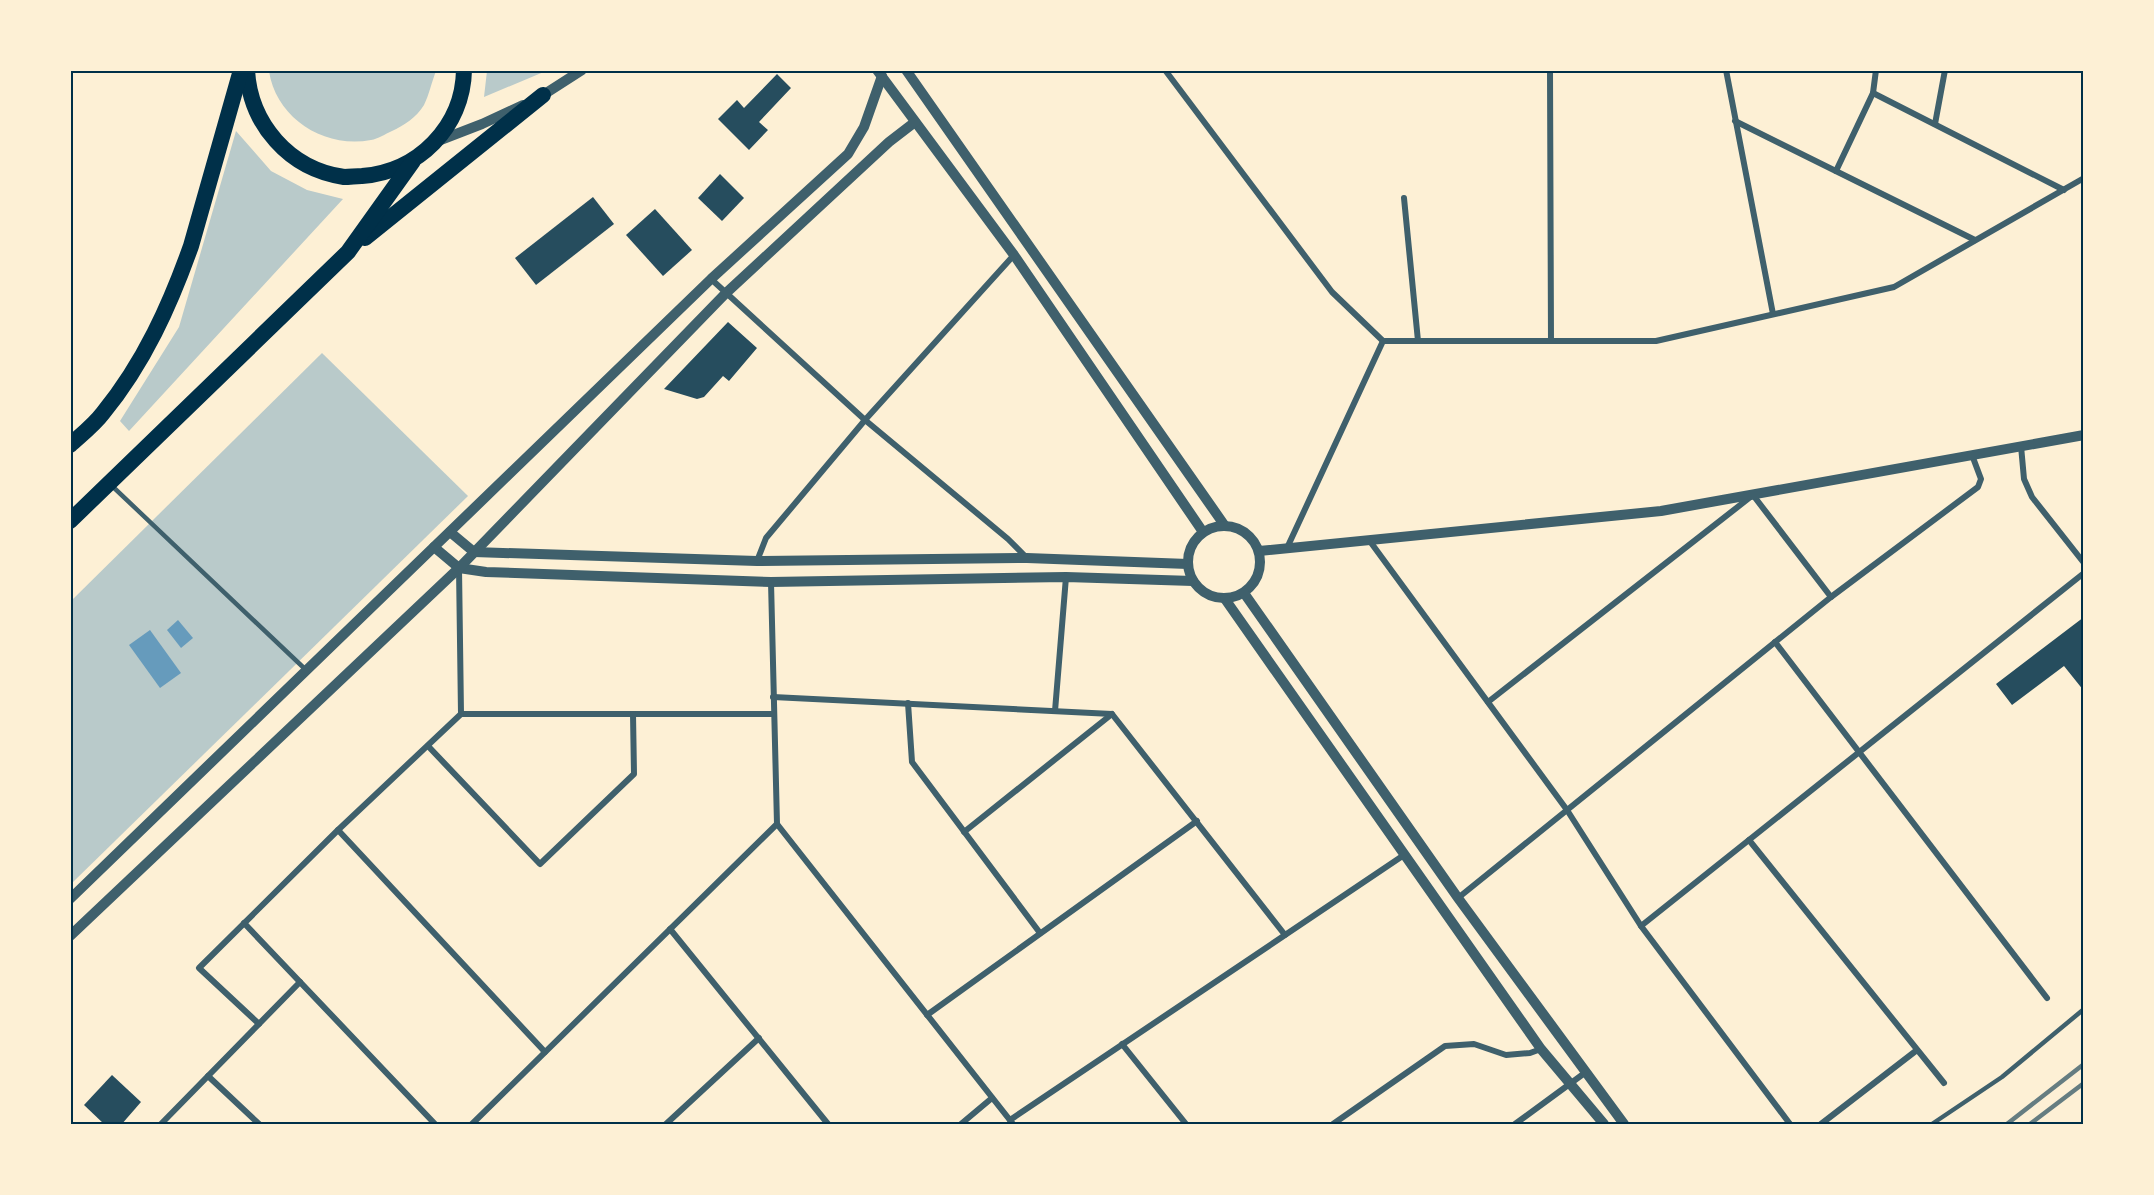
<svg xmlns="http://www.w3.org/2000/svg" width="2154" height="1195" font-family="Montserrat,sans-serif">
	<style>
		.green { fill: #b9caca }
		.water { fill: #669bbc }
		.building { fill: #264d5e }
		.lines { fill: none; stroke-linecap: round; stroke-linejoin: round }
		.service { stroke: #3f606c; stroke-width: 4.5 }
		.minor { stroke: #3f606c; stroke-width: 6 }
		.tertiary { stroke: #3f606c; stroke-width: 10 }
		.trunk { stroke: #003049; stroke-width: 16 }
		.rail { stroke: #657d81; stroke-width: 4.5 }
		.neatline { fill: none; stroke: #003049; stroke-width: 2 }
	</style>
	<rect width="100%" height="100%" fill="#fdf0d5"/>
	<g class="green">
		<path d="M269 71V70L436 71C432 81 429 95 424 105 417 117 403 126 392 131 385 134 378 139 371 140 324 149 276 118 269 71Z"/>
		<path d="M487 71V70L546 71 484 97Z"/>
		<path d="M236 131 271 171 307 190 343 199 129 431 120 421 179 327Z"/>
		<path d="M322 353 468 496 71 884V601Z"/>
	</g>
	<g class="water">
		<path d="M178 620 193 638 181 648 167 630Z"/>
		<path d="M150 630 181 673 160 688 129 645Z"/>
	</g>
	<g class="building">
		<path d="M777 74 791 88 759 122 768 130 749 150 718 119 737 100 744 108Z"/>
		<path d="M720 174 744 198 722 221 698 198Z"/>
		<path d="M593 197 614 224 536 285 515 258Z"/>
		<path d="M655 209 692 250 663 276 626 235Z"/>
		<path d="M728 322 757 348 729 381 723 376 704 397 697 399 664 389Z"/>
		<path d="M2084 617V691L2064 666 2012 705 1996 684Z"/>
		<path d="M112 1075 141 1102 121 1125H105L84 1105Z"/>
	</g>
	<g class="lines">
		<g class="service">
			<path d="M111 485 305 669"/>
			<path d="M1932 1124 2002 1077 2084 1009"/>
		</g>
		<g class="minor">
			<path d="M1165 70 1332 292 1383 341"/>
			<path d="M1550 70 1551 341"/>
			<path d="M1726 70 1773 314"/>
			<path d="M1873 93 2064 190"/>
			<path d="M1735 121 1975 240"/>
			<path d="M1935 124 1945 70"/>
			<path d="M1836 171 1873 93 1876 70"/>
			<path d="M1404 198 1418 341"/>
			<path d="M711 279 865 420 1008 539 1026 557"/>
			<path d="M2021 446 2024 479 2032 497 2084 563"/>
			<path d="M1369 540 1567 810 1641 926 1790 1124"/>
			<path d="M1287 548 1383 341H1656L1894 287 2084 178"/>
			<path d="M757 561 766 538 865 420 1014 255"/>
			<path d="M771 582 777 824 1013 1124"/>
			<path d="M1775 642 2047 998"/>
			<path d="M773 697 1112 714 1285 935"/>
			<path d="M1488 702 1753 495 1831 597"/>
			<path d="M908 703 912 762 1040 933"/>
			<path d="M1055 711 1066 577"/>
			<path d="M461 714H774"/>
			<path d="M428 746 540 864 634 774 633 714"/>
			<path d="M338 830 545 1052"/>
			<path d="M964 832 1112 714"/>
			<path d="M1749 840 1944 1083"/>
			<path d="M1458 898 1831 597 1978 487 1981 479 1972 455"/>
			<path d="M244 923 435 1124"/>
			<path d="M1641 926 2084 573"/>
			<path d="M670 929 828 1124"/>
			<path d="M927 1015 1197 821"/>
			<path d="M259 1024 199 968 338 830 461 714 459 568"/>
			<path d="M1122 1044 1186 1124"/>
			<path d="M208 1076 259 1124"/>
			<path d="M1010 1120 1404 855"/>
			<path d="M161 1124 300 982"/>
			<path d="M472 1124 777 824"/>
			<path d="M666 1124 759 1038"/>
			<path d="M961 1124 992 1098"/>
			<path d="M1333 1124 1445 1046 1474 1044 1506 1055 1530 1053 1541 1049"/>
			<path d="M1515 1124 1586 1072"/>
			<path d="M1821 1124 1917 1050"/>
		</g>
		<g class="tertiary">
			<path d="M877 70 1014 255 1203 532"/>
			<path d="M906 70 1225 526"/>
			<path d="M540 97 582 70"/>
			<path d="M438 141 482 124 523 105"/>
			<circle cx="1224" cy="562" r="36"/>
			<path d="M450 532 474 552 757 561 1027 558 1188 564"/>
			<path d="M434 547 459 568 486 572 771 582 1066 577 1193 581"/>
			<path d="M1259 551 1661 511 2084 435"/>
			<path d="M1244 593 1458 898 1624 1124"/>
			<path d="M1225 599 1541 1049 1604 1124"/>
			<path d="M70 899 711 279 848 154 864 127 882 76"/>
			<path d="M70 936 459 568 725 294 889 142 915 122"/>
		</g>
		<g class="trunk">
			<path d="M247 70C250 124 289 169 344 177 350 177 356 176 362 176 418 172 463 127 464 70"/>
			<path d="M365 238 543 95"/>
			<path d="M70 445C81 435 94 425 103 413 144 363 170 305 191 246L241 70"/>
			<path d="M70 521 348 252 413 161"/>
		</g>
		<g class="rail">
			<path d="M2007 1124 2084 1064"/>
			<path d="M2030 1124 2084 1083"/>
		</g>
	</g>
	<rect width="2154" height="1195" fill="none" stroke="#fdf0d5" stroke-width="144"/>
	<rect x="72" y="72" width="2010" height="1051" class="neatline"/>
</svg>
